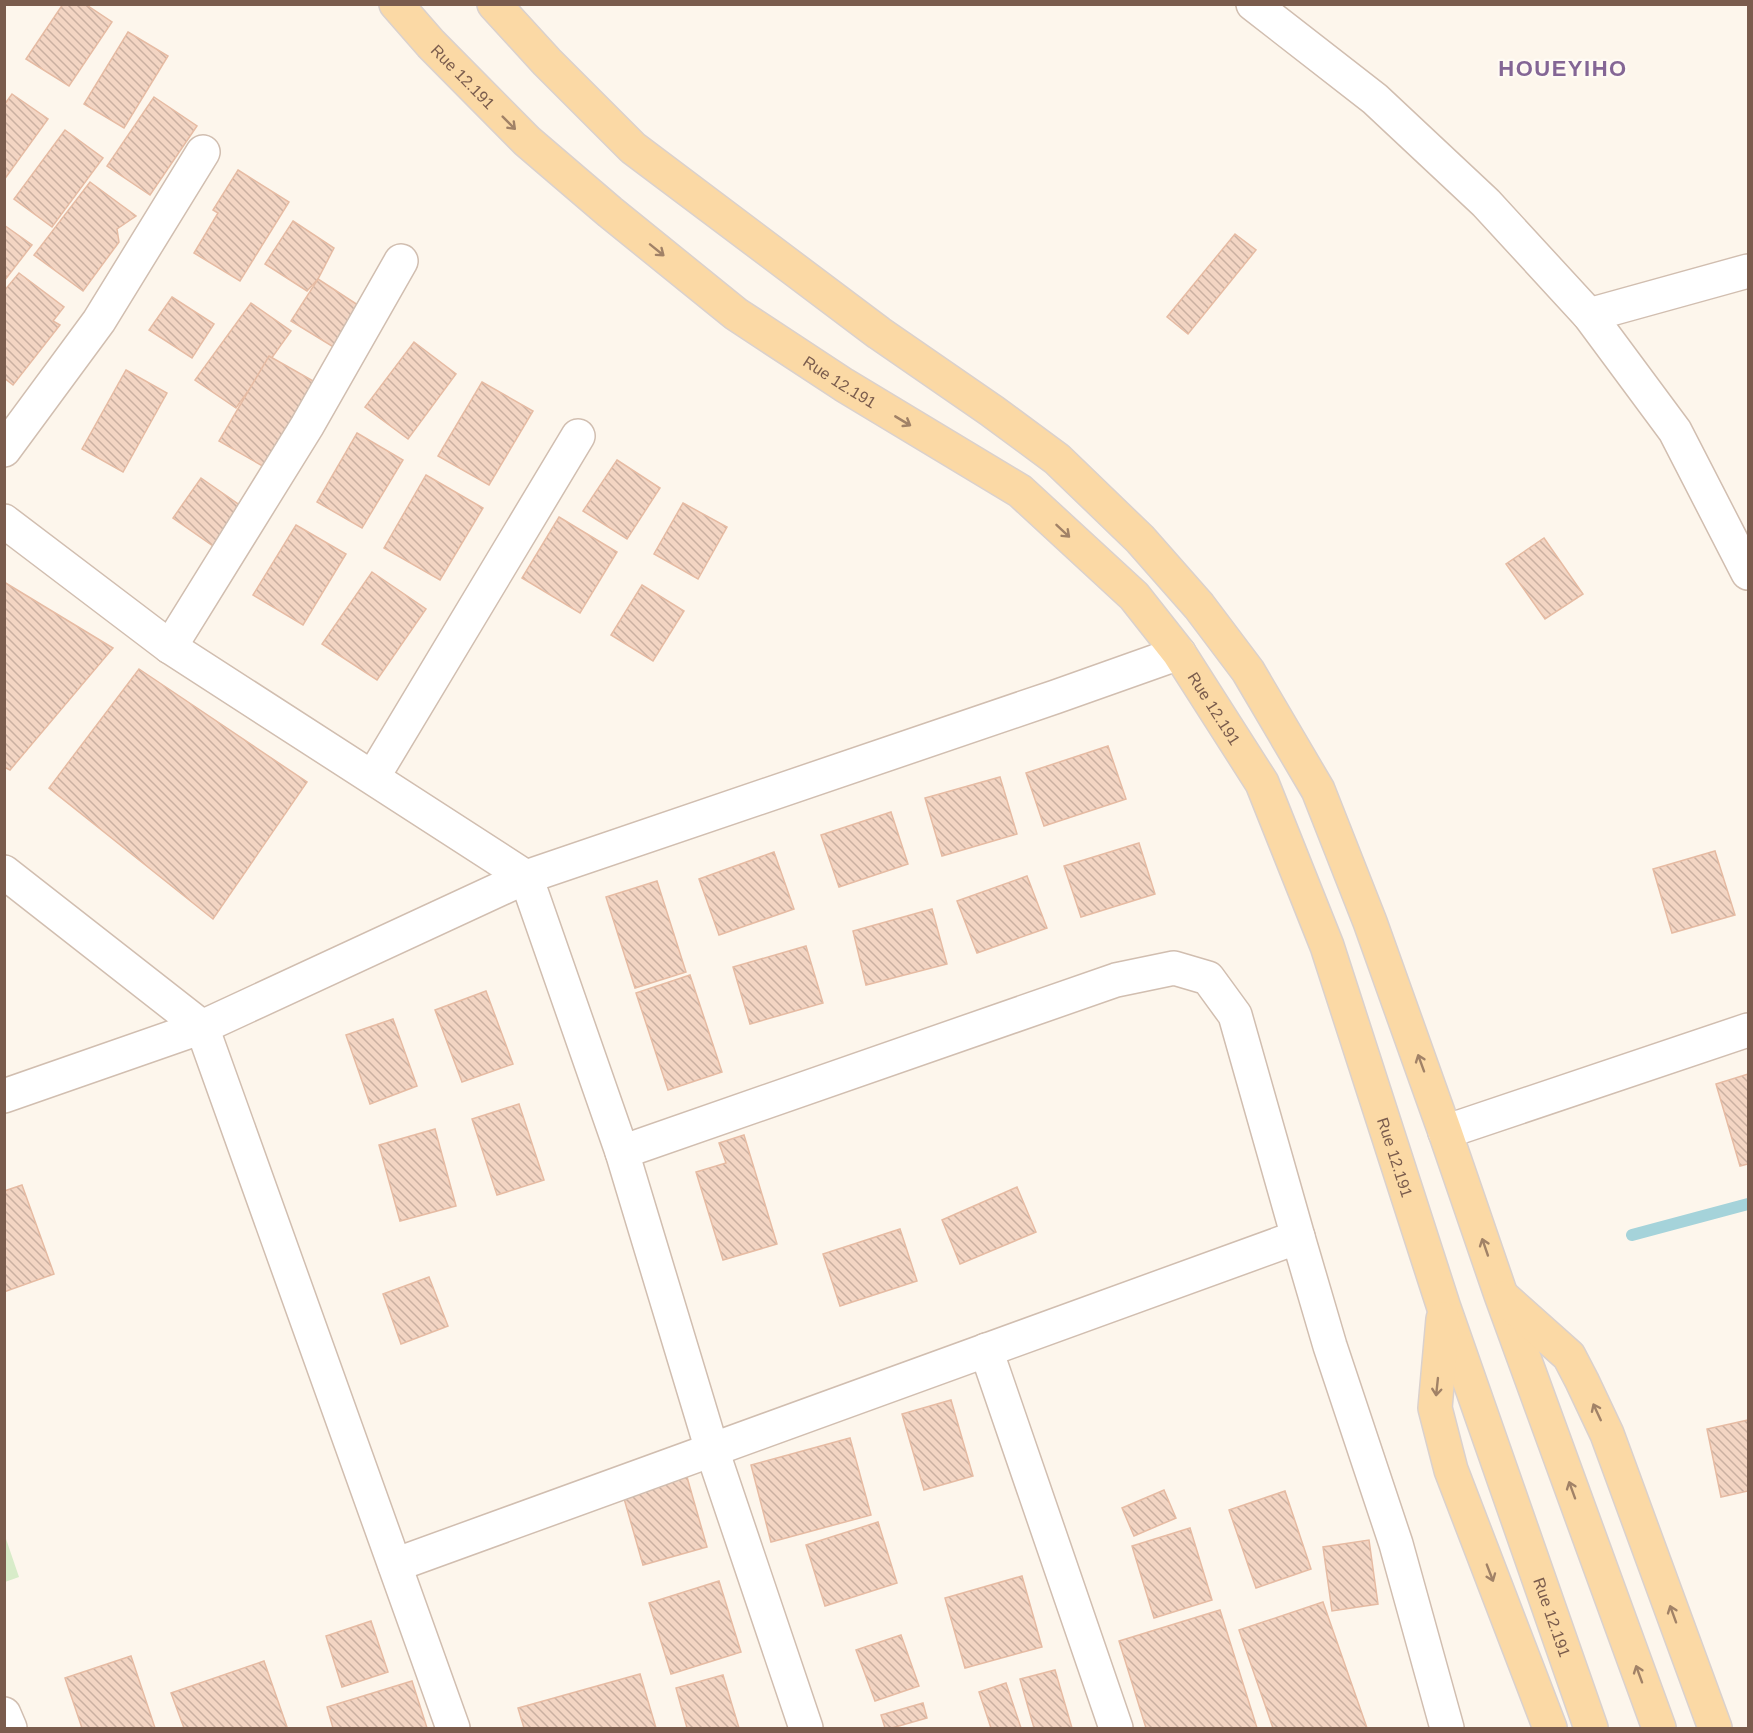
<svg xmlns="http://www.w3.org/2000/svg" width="1753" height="1733" font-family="Arial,sans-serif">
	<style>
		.grass { fill: #d8ecc9 }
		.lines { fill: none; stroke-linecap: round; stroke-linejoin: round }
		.stream { stroke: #a5d3da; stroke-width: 12 }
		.building { fill: url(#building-back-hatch); stroke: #e6bba3; stroke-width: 1.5 }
		.street-casing { stroke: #d1beb0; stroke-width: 36 }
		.primary-casing { stroke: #dad1cd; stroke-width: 36 }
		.street { stroke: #fff; stroke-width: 33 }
		.primary { stroke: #fbd9a5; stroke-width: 33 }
		.oneway { stroke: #a18267 }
		.labels { text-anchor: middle; stroke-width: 4.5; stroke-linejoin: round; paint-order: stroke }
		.street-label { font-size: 16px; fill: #7a5c4d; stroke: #fffaf3 }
		.district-label { font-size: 22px; font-weight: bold; letter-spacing: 1.5px; fill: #846695; stroke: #fffaf3 }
	</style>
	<defs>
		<pattern id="building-back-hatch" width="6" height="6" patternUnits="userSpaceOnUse" patternTransform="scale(1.5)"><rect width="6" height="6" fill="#f3d5c3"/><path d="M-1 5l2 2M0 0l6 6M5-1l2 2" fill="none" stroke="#cab0a1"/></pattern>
	</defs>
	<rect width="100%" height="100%" fill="#fdf6ec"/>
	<path class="grass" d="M5 1536 19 1577 5 1582H4Z"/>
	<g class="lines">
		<path class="stream" d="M1632 1235 1748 1204"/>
	</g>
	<g class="building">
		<path d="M63 4H85L112 22 69 86 26 59Z"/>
		<path d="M128 32 168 56 124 128 84 104Z"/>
		<path d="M12 94 48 119 4 180V105Z"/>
		<path d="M154 97 197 126 150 195 107 166Z"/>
		<path d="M65 130 103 158 52 227 14 199Z"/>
		<path d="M238 170 289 202 240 281 194 253 218 213 213 210Z"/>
		<path d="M90 182 136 216 117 229 119 242 83 291 34 255Z"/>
		<path d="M293 221 334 248 318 279 307 291 265 264Z"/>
		<path d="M4 225 32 245 4 281Z"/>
		<path d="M1235 234 1256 250 1188 334 1167 317Z"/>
		<path d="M19 273 64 307 53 321 60 325 13 385 4 378V291Z"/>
		<path d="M318 279 361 307 335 348 291 321Z"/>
		<path d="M172 297 214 324 192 358 149 330Z"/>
		<path d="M251 303 291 331 236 408 195 380Z"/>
		<path d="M414 342 456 374 408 439 365 407Z"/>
		<path d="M269 356 315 382 266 468 219 441Z"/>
		<path d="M126 370 167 393 123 472 82 449Z"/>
		<path d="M482 382 533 411 489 485 438 456Z"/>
		<path d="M357 433 403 460 362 528 317 502Z"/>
		<path d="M617 460 660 488 627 539 583 511Z"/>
		<path d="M426 475 483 508 440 580 384 548Z"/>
		<path d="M201 478 241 506 213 546 173 518Z"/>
		<path d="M683 503 727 527 698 579 654 554Z"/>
		<path d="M559 517 617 552 580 613 522 578Z"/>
		<path d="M296 525 346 554 303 625 253 595Z"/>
		<path d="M1544 538 1583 594 1545 619 1506 564Z"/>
		<path d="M372 572 426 609 377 680 322 644Z"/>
		<path d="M4 582 113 648 10 770 4 767Z"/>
		<path d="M642 585 684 611 653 661 611 635Z"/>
		<path d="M139 669 307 782 213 919 49 788Z"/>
		<path d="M1108 746 1126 799 1044 826 1026 773Z"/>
		<path d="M1000 777 1017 834 942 856 925 798Z"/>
		<path d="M891 812 908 864 839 887 821 835Z"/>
		<path d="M1139 843 1155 894 1081 917 1064 866Z"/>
		<path d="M1715 851 1735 915 1672 933 1653 869Z"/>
		<path d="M774 852 794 909 719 935 699 879Z"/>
		<path d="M1027 876 1047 928 977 953 957 901Z"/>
		<path d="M657 881 686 972 635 988 606 897Z"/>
		<path d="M932 909 947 964 866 985 853 931Z"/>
		<path d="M806 946 823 1003 750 1024 733 967Z"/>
		<path d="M690 975 722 1072 668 1090 636 993Z"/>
		<path d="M486 991 513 1064 462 1082 435 1010Z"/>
		<path d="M393 1019 417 1086 370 1104 346 1035Z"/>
		<path d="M1748 1074V1164L1740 1166 1716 1084Z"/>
		<path d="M519 1104 544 1180 497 1195 472 1119Z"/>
		<path d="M435 1129 456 1206 400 1221 379 1145Z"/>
		<path d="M744 1135 777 1244 723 1260 696 1172 726 1163 719 1143Z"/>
		<path d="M22 1185 54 1274 4 1292V1191Z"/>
		<path d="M1017 1187 1036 1232 960 1264 942 1220Z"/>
		<path d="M900 1229 917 1281 840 1306 823 1254Z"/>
		<path d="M429 1277 448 1326 401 1344 383 1294Z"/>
		<path d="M951 1400 973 1476 924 1490 902 1414Z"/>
		<path d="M1748 1420V1491L1721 1497 1707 1429Z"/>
		<path d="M850 1438 871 1515 771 1542 751 1465Z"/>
		<path d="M687 1477 707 1547 643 1565 623 1495Z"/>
		<path d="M1164 1490 1176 1518 1134 1536 1122 1508Z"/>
		<path d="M1285 1491 1311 1569 1256 1588 1229 1510Z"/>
		<path d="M878 1522 897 1583 825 1606 806 1545Z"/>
		<path d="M1190 1528 1212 1600 1154 1618 1132 1546Z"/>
		<path d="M1369 1540 1378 1604 1332 1611 1323 1547Z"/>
		<path d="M1022 1576 1042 1647 965 1668 945 1598Z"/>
		<path d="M719 1581 741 1652 671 1674 649 1603Z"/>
		<path d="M1323 1602 1367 1728H1273L1239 1630Z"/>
		<path d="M1220 1610 1257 1728H1146L1119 1641Z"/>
		<path d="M371 1621 388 1672 342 1687 326 1636Z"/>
		<path d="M901 1635 919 1686 875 1701 856 1650Z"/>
		<path d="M131 1656 155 1728H82L65 1678Z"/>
		<path d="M264 1661 287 1727 283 1728H184L171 1693Z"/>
		<path d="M1055 1670 1072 1728H1034L1020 1679Z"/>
		<path d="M640 1674 656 1728H524L518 1708Z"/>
		<path d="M723 1675 739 1728H687L676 1688Z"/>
		<path d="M412 1681 427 1728H333L327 1707Z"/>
		<path d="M1006 1683 1021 1728H991L979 1692Z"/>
		<path d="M923 1703 927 1718 892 1728H885L881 1715Z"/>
	</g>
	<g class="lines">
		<defs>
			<g id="street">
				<path d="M1253 4 1375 99 1486 203 1589 315 1675 431 1748 573"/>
				<path d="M1589 315 1748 271"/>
				<path d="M4 450 99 321 203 152"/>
				<path d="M4 521 170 647 526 877 622 1152 712 1450 806 1728"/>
				<path d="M170 647 307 426 401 261"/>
				<path d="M373 777 578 436"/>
				<path d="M4 872 202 1027 453 1728"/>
				<path d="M4 1096 202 1027 526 877 1055 697 1179 653"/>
				<path d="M1445 1132 1748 1030"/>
				<path d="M622 1152 1116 980 1174 968 1208 978 1235 1015 1298 1237 1330 1346 1396 1544 1447 1728"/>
				<path d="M986 1350 1116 1728"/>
				<path d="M395 1565 1298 1237"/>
				<path d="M4 1714 10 1728"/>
			</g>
			<g id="primary">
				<path id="s1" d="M396 4 431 44 527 141 610 212 736 314 844 385 1020 491 1134 596 1179 653 1262 783 1327 946 1444 1308 1591 1728"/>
				<path d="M494 4 547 62 633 148 879 333 992 411 1057 459 1140 539 1199 606 1248 671 1318 790 1370 922 1445 1132 1501 1295 1659 1728"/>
				<path d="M1504 1298 1569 1356 1582 1381 1607 1434 1715 1728"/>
				<path d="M1443 1319 1435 1408 1451 1470 1550 1728"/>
			</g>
		</defs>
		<use href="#street" class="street-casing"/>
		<use href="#primary" class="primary-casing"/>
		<use href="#street" class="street"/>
		<use href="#primary" class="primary"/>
	</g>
	<defs><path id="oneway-shaft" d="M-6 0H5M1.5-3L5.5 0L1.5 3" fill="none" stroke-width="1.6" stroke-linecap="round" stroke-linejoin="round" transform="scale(1.5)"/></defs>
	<g class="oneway">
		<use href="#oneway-shaft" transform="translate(509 123) rotate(45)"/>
		<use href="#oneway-shaft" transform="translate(657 250) rotate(39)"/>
		<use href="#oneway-shaft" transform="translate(903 421) rotate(31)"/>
		<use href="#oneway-shaft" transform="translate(1063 531) rotate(43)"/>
		<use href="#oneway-shaft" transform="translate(1421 1063) rotate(-110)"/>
		<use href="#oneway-shaft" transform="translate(1485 1247) rotate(-109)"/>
		<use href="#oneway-shaft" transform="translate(1437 1387) rotate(96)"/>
		<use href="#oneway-shaft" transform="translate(1597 1412) rotate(-115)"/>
		<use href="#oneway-shaft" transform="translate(1572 1490) rotate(-110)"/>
		<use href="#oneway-shaft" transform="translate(1490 1573) rotate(69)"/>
		<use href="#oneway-shaft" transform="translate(1673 1614) rotate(-110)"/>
		<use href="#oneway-shaft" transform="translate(1639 1674) rotate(-110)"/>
	</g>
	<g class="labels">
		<g class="street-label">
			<text dy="6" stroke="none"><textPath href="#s1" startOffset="99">Rue 12.191</textPath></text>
			<text dy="6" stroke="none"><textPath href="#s1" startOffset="585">Rue 12.191</textPath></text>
			<text dy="6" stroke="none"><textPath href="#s1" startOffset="1089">Rue 12.191</textPath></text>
			<text dy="6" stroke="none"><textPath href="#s1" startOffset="1575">Rue 12.191</textPath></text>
			<text dy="6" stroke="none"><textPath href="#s1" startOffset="2061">Rue 12.191</textPath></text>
		</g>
		<g class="district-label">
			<text x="1563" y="76">HOUEYIHO</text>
		</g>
	</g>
	<rect width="1753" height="1733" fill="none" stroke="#7a5c4d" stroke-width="12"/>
</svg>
